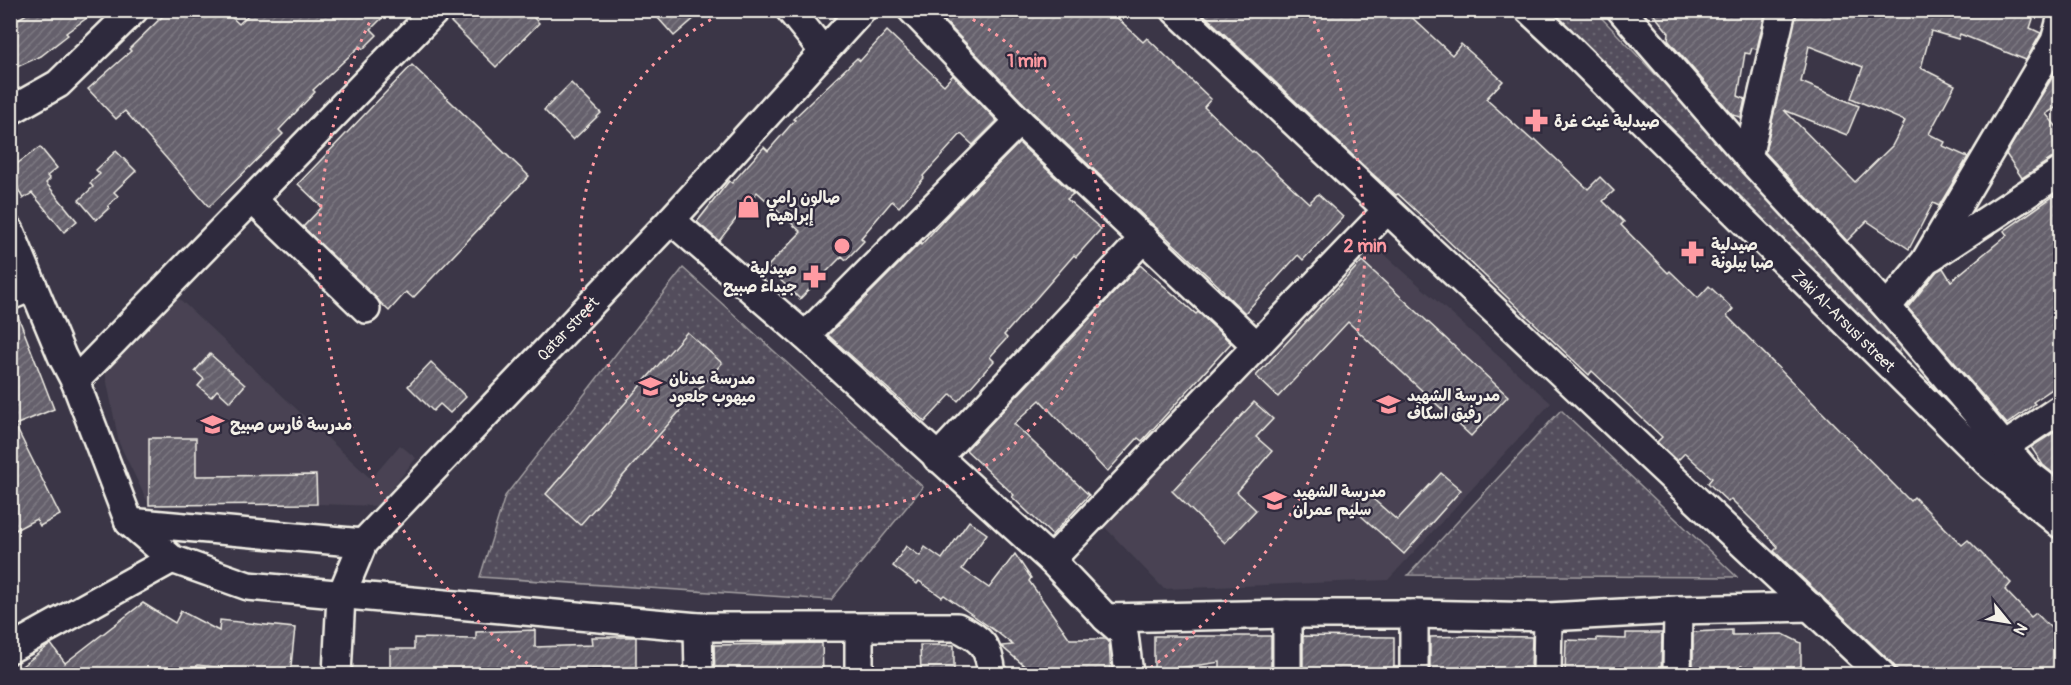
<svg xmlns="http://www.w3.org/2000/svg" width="2071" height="685" font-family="Pangolin,'Playpen Sans Arabic',sans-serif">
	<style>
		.built { fill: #484352 }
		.grass { fill: url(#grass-dots); stroke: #a4a0a2; stroke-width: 1.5 }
		.building { fill: url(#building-hatch); stroke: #f4f1e8; stroke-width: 1.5; fill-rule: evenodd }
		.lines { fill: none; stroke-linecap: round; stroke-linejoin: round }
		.minor-casing { stroke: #f4f1e8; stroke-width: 32 }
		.minor { stroke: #2f2a3d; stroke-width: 27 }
		.ring { fill: none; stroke: #ff9aa2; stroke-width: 3; stroke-dasharray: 3 6 }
		.labels { text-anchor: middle; stroke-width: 4.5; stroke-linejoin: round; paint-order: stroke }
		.poi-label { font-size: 16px; font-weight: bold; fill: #f4f1e8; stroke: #2f2a3d; text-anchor: start }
		.street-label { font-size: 16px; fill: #f4f1e8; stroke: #2f2a3d }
		.centre { fill: #ff9aa2; stroke: #2f2a3d; stroke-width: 3 }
		.ring-label { font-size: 18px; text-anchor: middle; font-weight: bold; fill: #ff9aa2; stroke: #2f2a3d; stroke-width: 4.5; stroke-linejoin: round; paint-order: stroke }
	</style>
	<defs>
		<pattern id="grass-dots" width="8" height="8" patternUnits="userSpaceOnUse" patternTransform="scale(1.5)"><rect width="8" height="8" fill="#534e5c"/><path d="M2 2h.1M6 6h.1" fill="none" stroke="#6c6873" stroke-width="1.8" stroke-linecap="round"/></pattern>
		<pattern id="building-hatch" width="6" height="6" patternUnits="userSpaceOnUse" patternTransform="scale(1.5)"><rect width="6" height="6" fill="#65616c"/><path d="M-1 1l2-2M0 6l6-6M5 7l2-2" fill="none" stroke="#7c7881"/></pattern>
	</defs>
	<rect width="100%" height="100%" fill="#3b3647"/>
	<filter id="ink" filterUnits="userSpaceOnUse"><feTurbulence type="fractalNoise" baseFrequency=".0167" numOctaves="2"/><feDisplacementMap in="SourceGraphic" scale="12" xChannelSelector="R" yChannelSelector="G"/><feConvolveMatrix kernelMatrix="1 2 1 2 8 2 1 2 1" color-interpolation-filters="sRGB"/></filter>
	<g filter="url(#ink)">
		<g class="built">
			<path d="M1373 244 1551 403 1388 580 1164 589 1098 520Z"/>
			<path d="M171 291 371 479 400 445 416 458 378 506 317 504 149 505 119 443 103 362Z"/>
		</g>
		<g class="grass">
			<path d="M1539 11H1595L1908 340 1898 353Z"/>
			<path d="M683 268 923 487 831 600 480 577 505 496Z"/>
			<path d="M1561 410 1737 577 1408 575Z"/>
		</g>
		<g class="building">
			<path d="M33 10H98L66 33 68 35 41 56 10 70V24Z"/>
			<path d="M169 10H224L239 24 253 10H390L371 29 377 35 363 49 360 46 313 90 315 92 279 130 283 134 209 207 125 111 116 119 88 89 131 51 129 49Z"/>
			<path d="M451 10H526L539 23 496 67 448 19Z"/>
			<path d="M667 10H704L674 36 658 18Z"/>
			<path d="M934 10H1109L1143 42 1147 38 1211 99 1204 107 1252 152 1253 151 1309 203 1318 194 1343 217 1303 260 1298 255 1245 313 1223 292 1224 291 1030 110Z"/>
			<path d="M1199 10H1404L1452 55 1461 44 1503 81 1486 99 1533 141 1535 139 1588 189 1600 177 1614 191 1603 201 1624 222 1621 225 1668 273 1670 271 1698 298 1709 286 1733 309 1727 316 1910 501 1914 497 1962 545 1968 540 2011 583 2005 590 2031 617 2036 613 2061 638V675H1901L1892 663 1774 551 1778 547 1758 526 1731 499 1728 502 1708 483 1712 478 1685 453 1677 461 1657 442 1662 437 1592 371 1589 375 1443 236 1398 194 1396 195 1366 168Z"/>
			<path d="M1650 10H1766L1757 49 1752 48 1750 54 1745 53 1738 96 1745 99 1741 117 1733 115 1668 40 1669 33Z"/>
			<path d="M1797 10H2036L2030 28 2041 33 2026 60 1960 34 1958 39 1931 31 1921 68 1955 85 1929 134 1945 142 1943 146 1968 157 1939 206 1933 203 1909 249 1867 221 1847 241 1765 152ZM1809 46 1863 67 1851 98 1905 121 1892 146 1855 182 1784 110 1847 135 1859 106 1801 82Z"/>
			<path d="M887 31 944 85 953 75 997 121 973 145 961 134 923 176 924 178 899 207 892 201 861 238 864 241 846 260 842 256 800 299 767 267 801 232 757 192 719 241 697 222 729 181 732 183 764 147 768 151 795 120 793 119 857 58 860 61Z"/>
			<path d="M2061 63V104L2046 114 2061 132V156L2051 159 2022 178 2006 154Z"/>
			<path d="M412 65 529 176 413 298 406 292 389 311 303 227 322 207 298 184Z"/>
			<path d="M571 83 601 113 573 140 544 110Z"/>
			<path d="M1019 143 1073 194 1067 199 1101 229 1076 257 1074 255 1004 335 1007 338 990 357 994 361 958 401 951 394 925 422 828 335 920 243 921 245 950 213Z"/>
			<path d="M40 147 57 168 47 176 50 179 46 183 77 221 64 232 32 193 23 199 10 172V169Z"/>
			<path d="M116 151 136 171 114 192 118 196 108 206 109 208 96 220 79 200 93 187 90 183 100 174 96 170Z"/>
			<path d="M2061 191V383L2033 402 2035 404 2007 424 1908 308 1909 306 1937 271 1943 268 1951 281 2007 235 2004 231Z"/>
			<path d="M1362 261 1508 396 1471 436 1348 322 1278 397 1256 376Z"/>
			<path d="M1140 265 1196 314 1198 312 1231 343 1142 441 1138 438 1107 472 1040 400 1014 424 1089 495 1052 535 1012 497 1014 495 966 450Z"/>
			<path d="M10 311H16L54 409 15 425 60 515 40 526 36 519 10 533Z"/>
			<path d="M687 332 722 363 580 525 546 494Z"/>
			<path d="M210 354 245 385 230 402 217 390 211 397 198 386 204 379 195 371Z"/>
			<path d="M431 362 466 397 450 413 440 404 433 411 408 386Z"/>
			<path d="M1254 402 1273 419 1256 437 1272 451 1237 492 1256 510 1225 543 1172 491Z"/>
			<path d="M2061 428V484L2054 474 2043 465 2031 447Z"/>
			<path d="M149 438H196V476L316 475 317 504 149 505Z"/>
			<path d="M1441 473 1461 490 1404 554 1351 507 1364 491 1397 520Z"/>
			<path d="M969 521 987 534 962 569 989 588 1015 554 1031 578 1029 581 1070 639H1106L1109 642 1111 675H1035L1001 646 1013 645 998 633 944 595 942 597 919 581 917 584 893 566 906 546 920 556 925 547 942 559Z"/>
			<path d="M143 603 175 623 181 611 219 631 220 620 295 628 290 675 197 665 196 675H10L51 644 65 663Z"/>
			<path d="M535 630V647L592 645 591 637H636V668L580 669V672L528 675H390V649H414V638L476 639V632Z"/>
			<path d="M1732 630V635L1783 634 1801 643V666L1777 674 1741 666V675H1693V632Z"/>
			<path d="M1626 633H1662L1661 675 1565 673 1566 640 1597 641V638L1626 639Z"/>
			<path d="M1154 636H1271V672H1254V674H1220V662L1173 669V675H1154Z"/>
			<path d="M1303 636 1394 637V671L1303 670Z"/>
			<path d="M1472 636 1532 637 1531 668 1462 667V675H1430V637Z"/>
			<path d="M822 643 823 675H715L714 645Z"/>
			<path d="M920 645H954V675H921Z"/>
		</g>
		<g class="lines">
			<defs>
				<g id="minor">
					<path d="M790 10 824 52"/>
					<path d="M912 10 1019 121 1256 345"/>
					<path d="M1175 10 1881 674"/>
					<path id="s1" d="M1529 10 1562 41 1991 466 2060 524"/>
					<path d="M1621 10 1748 157 1887 307 2026 472 2044 486 2060 517"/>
					<path d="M10 111 58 84 134 10"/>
					<path d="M1748 157 1782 10"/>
					<path d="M252 199 366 309"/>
					<path d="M671 220 805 336 1051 560 1106 618 1287 614H1414L1548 617 1678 610 1811 607"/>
					<path d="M10 231 62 356 75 381 129 522 172 559 248 586 698 627H957C982 639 989 647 992 674"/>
					<path d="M1931 257 2060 172"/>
					<path d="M10 296 33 286"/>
					<path d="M1887 307 1925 261 2055 41 2060 23"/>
					<path d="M805 336 1019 121"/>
					<path d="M75 381 436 10"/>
					<path d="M2005 446 2060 409"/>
					<path d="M937 458 1144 238"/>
					<path d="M129 522 363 543"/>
					<path d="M1051 560 1386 211"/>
					<path d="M1287 614V674"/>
					<path d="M1414 614V674"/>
					<path d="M1106 618 1124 634 1129 674"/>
					<path d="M698 627 699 674"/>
					<path d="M859 628V674"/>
					<path d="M10 649 172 559"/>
					<path id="s2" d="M337 674 341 596 363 543 671 220 862 10"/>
					<path d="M1547 674 1548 617"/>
					<path d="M1677 674 1678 610"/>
				</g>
			</defs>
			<use href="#minor" class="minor-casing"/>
			<use href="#minor" class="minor"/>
		</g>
	</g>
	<g class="ring">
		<path d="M957 11A262 262 0 1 1 727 11"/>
		<path d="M542 674A523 523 0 0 1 374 13M1310 13A523 523 0 0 1 1142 674"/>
	</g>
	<defs>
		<symbol id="pharmacy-bare" viewBox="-9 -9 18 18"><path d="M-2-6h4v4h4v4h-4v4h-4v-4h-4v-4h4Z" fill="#ff9aa2" stroke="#2f2a3d" stroke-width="2.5" paint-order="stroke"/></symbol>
		<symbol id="shop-bare" viewBox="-9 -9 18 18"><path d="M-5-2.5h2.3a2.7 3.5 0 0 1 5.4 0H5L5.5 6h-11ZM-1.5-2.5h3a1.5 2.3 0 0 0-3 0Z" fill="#ff9aa2" stroke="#2f2a3d" stroke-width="2.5" paint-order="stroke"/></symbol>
		<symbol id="school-bare" viewBox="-9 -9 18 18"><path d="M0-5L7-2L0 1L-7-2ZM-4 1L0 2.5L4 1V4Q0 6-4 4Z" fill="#ff9aa2" stroke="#2f2a3d" stroke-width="2.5" paint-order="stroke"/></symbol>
	</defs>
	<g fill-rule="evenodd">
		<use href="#pharmacy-bare" x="1520" y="104" width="33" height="33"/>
		<use href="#shop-bare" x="732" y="190" width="33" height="33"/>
		<use href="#pharmacy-bare" x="1676" y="236" width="33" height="33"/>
		<use href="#pharmacy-bare" x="798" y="260" width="33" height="33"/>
		<use href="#school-bare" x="634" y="370" width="33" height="33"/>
		<use href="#school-bare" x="1372" y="388" width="33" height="33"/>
		<use href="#school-bare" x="196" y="408" width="33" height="33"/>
		<use href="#school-bare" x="1258" y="484" width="33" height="33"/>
	</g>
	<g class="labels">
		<g class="poi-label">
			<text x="1554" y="127">صيدلية غيث غرة</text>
			<text x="766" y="203">صالون رامي<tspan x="766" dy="18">إبراهيم</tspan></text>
			<text x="1711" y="250">صيدلية<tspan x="1711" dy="18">صبا بيلونة</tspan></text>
			<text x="797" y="274" text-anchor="end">صيدلية<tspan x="797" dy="18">جيداء صبيح</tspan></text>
			<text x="669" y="384">مدرسة عدنان<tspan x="669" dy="18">ميهوب جلعود</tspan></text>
			<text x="1407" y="401">مدرسة الشهيد<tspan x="1407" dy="18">رفيق اسكاف</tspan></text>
			<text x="230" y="430">مدرسة فارس صبيح</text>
			<text x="1293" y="497">مدرسة الشهيد<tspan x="1293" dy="18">سليم عمران</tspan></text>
		</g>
		<g class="street-label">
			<text dy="6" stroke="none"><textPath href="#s1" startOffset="442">Zaki Al-Arsusi street</textPath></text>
			<text dy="6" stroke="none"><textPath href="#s2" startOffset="432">Qatar street</textPath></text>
		</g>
	</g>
	<circle cx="842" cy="246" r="9" class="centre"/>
	<g class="ring-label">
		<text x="1027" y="67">1 min</text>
		<text x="1365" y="252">2 min</text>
	</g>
	<rect width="2071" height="685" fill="none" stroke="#2f2a3d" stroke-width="36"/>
	<rect x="18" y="18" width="2035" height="649" fill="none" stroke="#f4f1e8" stroke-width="2" filter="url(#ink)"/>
	<g transform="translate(2008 622) rotate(120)" stroke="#2f2a3d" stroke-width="4.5" paint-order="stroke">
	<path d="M0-4.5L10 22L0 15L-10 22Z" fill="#f4f1e8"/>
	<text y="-9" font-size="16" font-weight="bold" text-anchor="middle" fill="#f4f1e8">N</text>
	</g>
</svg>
